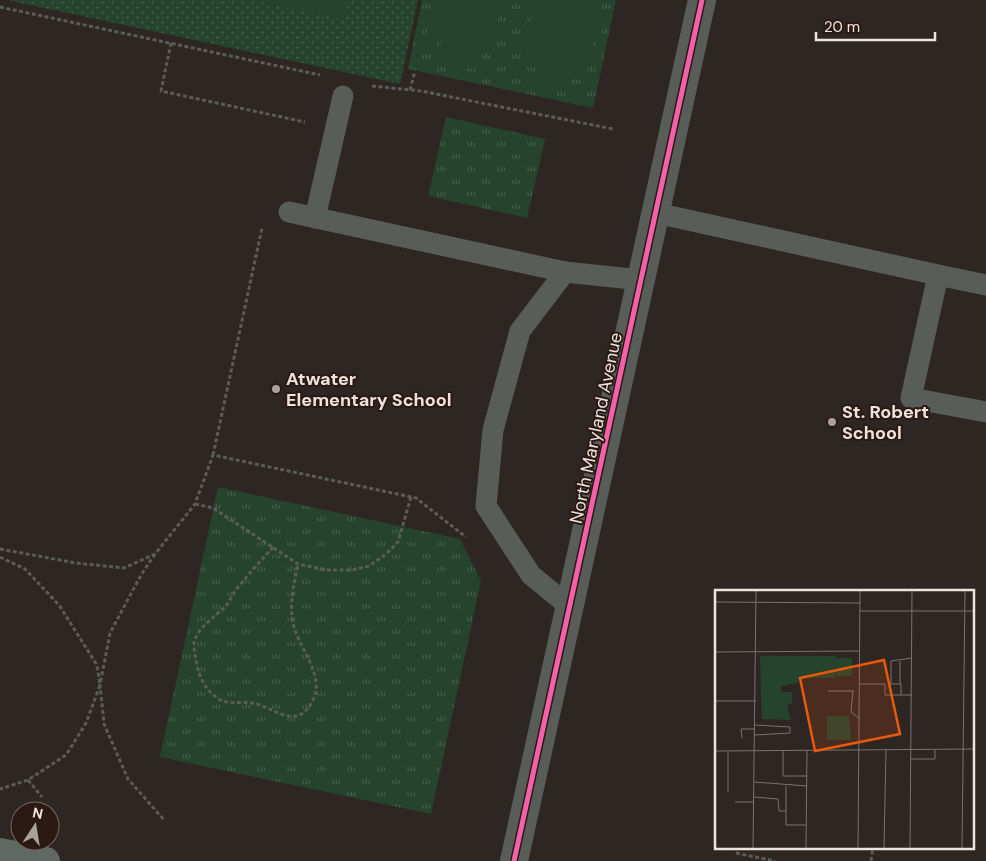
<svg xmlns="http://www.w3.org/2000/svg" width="986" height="861" font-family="'DM Sans',sans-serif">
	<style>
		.grass { fill: url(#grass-dots) }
		.park { fill: url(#park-tufts) }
		.pitch { fill: #25432d }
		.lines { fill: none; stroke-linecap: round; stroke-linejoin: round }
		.path { stroke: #5a5c58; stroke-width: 3; stroke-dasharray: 4 2.5; stroke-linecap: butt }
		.service { stroke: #585d59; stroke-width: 21 }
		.minor { stroke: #585d59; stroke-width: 28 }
		.primary { stroke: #606864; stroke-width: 28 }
		.cycleway-casing { stroke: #2a1a13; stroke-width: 8 }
		.cycleway { stroke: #f560ab; stroke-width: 5 }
		.poi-dot { fill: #aba19c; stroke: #2a1a13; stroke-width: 2 }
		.labels { text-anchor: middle; stroke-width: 4; stroke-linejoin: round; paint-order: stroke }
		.poi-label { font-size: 18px; font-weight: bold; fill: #eee3de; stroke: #2a1a13; text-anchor: start }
		.street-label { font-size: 18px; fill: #eee3de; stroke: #2a1a13 }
		.inset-road { fill: none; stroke: #7b726d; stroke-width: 1 }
		.view { fill: #e8590c; fill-opacity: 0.15; stroke: #e8590c; stroke-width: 2.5 }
		.inset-edge { fill: none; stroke: #eee3de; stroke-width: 2.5 }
	</style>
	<defs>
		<pattern id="grass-dots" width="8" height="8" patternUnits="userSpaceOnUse" patternTransform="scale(1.25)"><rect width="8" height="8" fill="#25432d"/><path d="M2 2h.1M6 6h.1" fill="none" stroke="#455e4b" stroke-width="1.8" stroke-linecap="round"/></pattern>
		<pattern id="park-tufts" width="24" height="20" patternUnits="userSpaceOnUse" patternTransform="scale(1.25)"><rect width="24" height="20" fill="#25432d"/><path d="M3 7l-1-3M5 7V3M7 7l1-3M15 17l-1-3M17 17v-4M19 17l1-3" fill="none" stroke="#455e4b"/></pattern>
	</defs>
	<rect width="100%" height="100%" fill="#2e2622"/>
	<path class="grass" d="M7 0H418L400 84Z"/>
	<g class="park">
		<path d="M422 0H616L593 108 408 69Z"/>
		<path d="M446 117 545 139 527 218 428 196Z"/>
		<path d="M218 487 460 539 481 581 431 814 160 757Z"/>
	</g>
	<g class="pitch">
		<path d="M250 0H348L344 20Z"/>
		<path d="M435 0H502L491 50 477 47 472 69 437 62 442 40 427 36Z"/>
		<path d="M535 0H602L587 70 573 67 569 89 533 82 538 59 524 56Z"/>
	</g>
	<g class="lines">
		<g class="path">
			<path d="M0 7 320 75"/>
			<path d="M171 43 161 91 305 122"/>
			<path d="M372 86 421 91 613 129"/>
			<path d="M410 90 415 71"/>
			<path d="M213 455 262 228"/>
			<path d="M195 504 213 508 298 564 326 570H352L369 566 385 555 398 542 411 497"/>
			<path d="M273 547C261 561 247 575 236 590 232 595 230 601 226 606 216 616 192 631 194 647 196 665 200 686 216 697 227 706 239 701 252 703 273 706 296 732 312 702 327 676 298 648 293 623 289 603 294 584 298 564"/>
			<path d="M0 549 76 563 124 568 155 554 195 504 213 455 416 498 466 537"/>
			<path d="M155 554 141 575 110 633 100 685 104 724 128 779 165 821"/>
			<path d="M0 557 25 569 59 605 97 665 100 685 86 723 66 755 28 780 0 789"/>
			<path d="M28 780 42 797"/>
			<path d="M736 853 775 861"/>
			<path d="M871 861 873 847"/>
		</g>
		<g class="service">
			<path d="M289 212 565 272 642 280"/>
			<path d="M656 213 938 275 911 398 986 412"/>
			<path d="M315 218 343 96"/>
			<path d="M565 272 520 331 493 430 486 506 531 575 570 607"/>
			<path d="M938 275 986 285"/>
		</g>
		<path class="minor" d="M514 861 702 0"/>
		<path class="primary" d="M0 852 46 861"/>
		<defs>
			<path id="cycleway" d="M514 861 702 0"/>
		</defs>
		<use href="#cycleway" class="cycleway-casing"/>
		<use href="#cycleway" class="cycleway"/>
	</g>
	<g class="poi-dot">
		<circle cx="276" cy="389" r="5"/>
		<circle cx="832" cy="422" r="5"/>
	</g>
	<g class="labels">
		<g class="poi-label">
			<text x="286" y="385">Atwater<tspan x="286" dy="21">Elementary School</tspan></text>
			<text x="842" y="418">St. Robert<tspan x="842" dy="21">School</tspan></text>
		</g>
		<g class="street-label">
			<text transform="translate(596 428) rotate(-78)" y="6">North Maryland Avenue</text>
		</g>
	</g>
	<g transform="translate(715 590)">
		<rect width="259" height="259" fill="#2e2622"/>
		<path d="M45 66H121L120 88H84L83 93 66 96V102H46Z" fill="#25432d"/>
		<path d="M121 68H137V86H121ZM46 102H77V113L72 115 76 130 47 129ZM112 126H134L136 150H112Z" fill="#25432d"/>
		<path d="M50 67 68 68 65 84 60 88H46L47 71ZM67 76a7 7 0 1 1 14 0a7 7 0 1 1-14 0ZM103 76a7 7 0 1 1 14 0a7 7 0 1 1-14 0ZM79 76a7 7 0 1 1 14 0a7 7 0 1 1-14 0ZM91 76a7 7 0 1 1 14 0a7 7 0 1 1-14 0Z" fill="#25432d"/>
		<path class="inset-road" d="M0 12 145 13M145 21H259M0 62 145 61M145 94H170V105H197M185 94V71M113 101H139M138 101 136 122 145 129M186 105V94H176V71L197 68M0 111H41M40 145 75 143V137L40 135M27 148 26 139H40M0 161 259 159M68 161V186H92M196 169H220V160M39 192 92 196M71 196V235H91M13 202V161M39 207 63 209 64 221H71M20 212H39M38 258 41 0M91 258 92 161M143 258 145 0M169 258 171 160M195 258 197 0M247 258 250 0"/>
		<path class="view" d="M169 70 185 144 100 161 85 88Z"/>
		<rect width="259" height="259" class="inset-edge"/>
	</g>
	<g transform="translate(35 826) rotate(12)"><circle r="24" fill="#2a1a13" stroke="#786a64"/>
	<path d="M0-4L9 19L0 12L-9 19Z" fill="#aba19c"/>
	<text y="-8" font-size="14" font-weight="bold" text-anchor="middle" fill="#eee3de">N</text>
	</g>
	<path d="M816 32v8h119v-8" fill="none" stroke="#eee3de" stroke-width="2.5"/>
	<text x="824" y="32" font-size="15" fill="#eee3de" stroke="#2a1a13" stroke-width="4" paint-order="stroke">20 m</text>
</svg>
